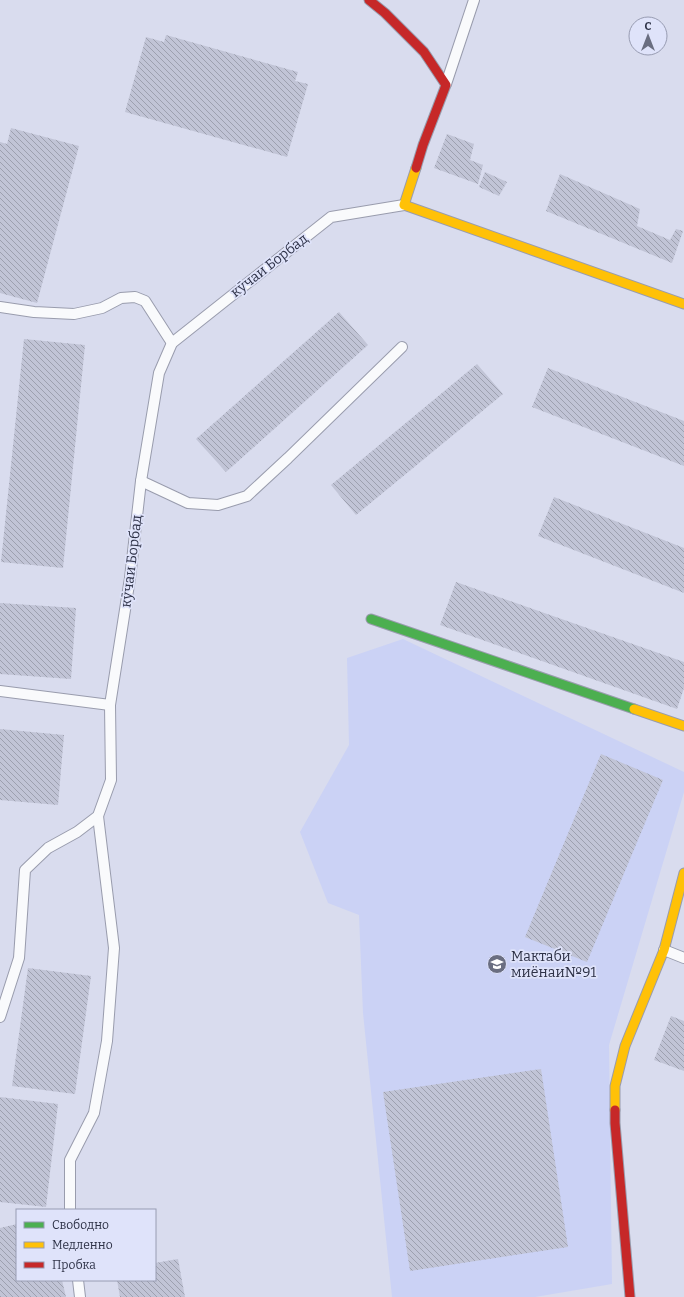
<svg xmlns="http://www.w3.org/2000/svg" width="684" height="1297" font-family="Bitter,serif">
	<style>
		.built { fill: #cbd2f5 }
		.building { fill: url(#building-back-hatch) }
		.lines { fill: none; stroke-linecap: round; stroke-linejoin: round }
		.lane-casing { stroke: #999cad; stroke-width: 12 }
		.fast-casing { stroke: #999cad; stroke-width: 11 }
		.slow-casing { stroke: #999cad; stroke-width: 11 }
		.jam-casing { stroke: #999cad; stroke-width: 11 }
		.lane { stroke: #f9fafc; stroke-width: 10 }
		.fast { stroke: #4caf50; stroke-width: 9 }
		.slow { stroke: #ffc107; stroke-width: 9 }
		.jam { stroke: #c62828; stroke-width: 9 }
		.labels { text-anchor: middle; stroke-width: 3.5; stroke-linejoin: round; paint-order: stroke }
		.street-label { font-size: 14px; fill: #2e3247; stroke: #dfe3fa }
		.poi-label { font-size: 14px; fill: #2e3247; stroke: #dfe3fa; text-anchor: start }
	</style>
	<defs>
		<pattern id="building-back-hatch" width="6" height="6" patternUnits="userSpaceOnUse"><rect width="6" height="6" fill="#c1c4d6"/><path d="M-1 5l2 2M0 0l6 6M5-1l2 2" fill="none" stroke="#9da0af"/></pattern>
	</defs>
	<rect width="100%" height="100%" fill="#d9dcee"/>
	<path class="built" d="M403 639 684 772V792L609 1045 612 1284 535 1297H392L363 1013 359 915 328 903 300 832 349 745 347 658Z"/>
	<g class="building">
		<path d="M166 35 298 72 295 81 308 84 287 157 125 112 146 37 164 42Z"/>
		<path d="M11 128 79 146 37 303 0 293V142L7 144Z"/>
		<path d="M447 134 474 144 470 160 483 165 478 184 434 168Z"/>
		<path d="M485 172 507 182 499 196 479 187Z"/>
		<path d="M560 174 640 209 637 226 670 240 676 229 683 231 672 263 546 211Z"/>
		<path d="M339 312 368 345 226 472 196 439Z"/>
		<path d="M24 339 85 345 63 568 1 562Z"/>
		<path d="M477 364 503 394 356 515 331 485Z"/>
		<path d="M548 368 684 421V466L532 407Z"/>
		<path d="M554 497 684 548V593L538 536Z"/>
		<path d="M456 582 684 662V688L677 709 440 625Z"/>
		<path d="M0 603 76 608 71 679 0 674Z"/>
		<path d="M0 729 64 735 58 805 0 800Z"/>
		<path d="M601 754 663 780 587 962 525 937Z"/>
		<path d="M28 968 91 976 75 1094 12 1086Z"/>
		<path d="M671 1016 684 1021V1071L654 1060Z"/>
		<path d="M541 1069 568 1247 410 1271 383 1092Z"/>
		<path d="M0 1097 58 1104 46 1207 0 1202Z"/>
		<path d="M17 1224V1280H62L66 1297H0V1228Z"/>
		<path d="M178 1259 185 1297H120L117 1280H155V1263Z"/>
	</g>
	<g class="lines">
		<defs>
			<g id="lane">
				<path d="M446 84 474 0"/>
				<path d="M0 307 34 312 74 314 102 308 121 298 135 297 145 301 172 343"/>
				<path d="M141 481 188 503 218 505 247 496 288 458 402 347"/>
				<path d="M0 691 110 705"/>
				<path d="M664 950 684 958"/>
				<path d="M0 1017 19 958 25 870 48 848 77 832 98 816 111 780 110 705 130 578 141 481 159 373 172 343 331 217 404 205"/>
				<path d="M70 1210V1160L94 1113 107 1041 114 948 98 816"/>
				<path d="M78 1280 80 1297"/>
			</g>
			<path id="fast" d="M371 619 634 709"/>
			<g id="slow">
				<path d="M416 168 404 205 684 304"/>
				<path d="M634 709 684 726"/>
				<path d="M615 1110V1086L625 1046 664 950 684 873"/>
			</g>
			<g id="jam">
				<path d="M369 0 385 13 424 52 446 85 423 145 416 168"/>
				<path d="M615 1110V1123L630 1297"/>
			</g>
		</defs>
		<use href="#lane" class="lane-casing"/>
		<use href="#fast" class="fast-casing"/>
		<use href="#slow" class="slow-casing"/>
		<use href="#jam" class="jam-casing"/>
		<use href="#lane" class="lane"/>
		<use href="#fast" class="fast"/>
		<use href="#slow" class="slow"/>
		<use href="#jam" class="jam"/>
	</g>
	<defs>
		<symbol id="school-disc" viewBox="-11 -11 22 22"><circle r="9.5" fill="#6a6e81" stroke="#dfe3fa"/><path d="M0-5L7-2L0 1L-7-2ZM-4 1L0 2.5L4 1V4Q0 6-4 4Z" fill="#fff"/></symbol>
	</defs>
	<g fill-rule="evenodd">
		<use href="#school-disc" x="486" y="953" width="22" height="22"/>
	</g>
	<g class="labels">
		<g class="street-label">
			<text transform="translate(269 265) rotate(-38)" y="5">кӯчаи Борбад</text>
			<text transform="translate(131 561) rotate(-83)" y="5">кӯчаи Борбад</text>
		</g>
		<g class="poi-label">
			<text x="511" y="961">Мактаби<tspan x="511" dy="16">миёнаи№91</tspan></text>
		</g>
	</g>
	<rect x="16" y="1209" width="140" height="72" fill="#dfe3fa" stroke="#989cb2"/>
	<rect x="24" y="1222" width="20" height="6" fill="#4caf50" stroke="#989cb2"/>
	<text x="52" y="1229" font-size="12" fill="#2e3247">Свободно</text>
	<rect x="24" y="1242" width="20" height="6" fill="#ffc107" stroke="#989cb2"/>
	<text x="52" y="1249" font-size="12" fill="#2e3247">Медленно</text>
	<rect x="24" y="1262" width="20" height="6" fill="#c62828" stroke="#989cb2"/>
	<text x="52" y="1269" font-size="12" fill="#2e3247">Пробка</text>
	<g transform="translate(648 36)"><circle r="19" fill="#dfe3fa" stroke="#989cb2"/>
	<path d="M0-3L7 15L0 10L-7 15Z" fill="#6a6e81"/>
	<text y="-6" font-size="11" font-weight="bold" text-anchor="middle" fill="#2e3247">С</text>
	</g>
</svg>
